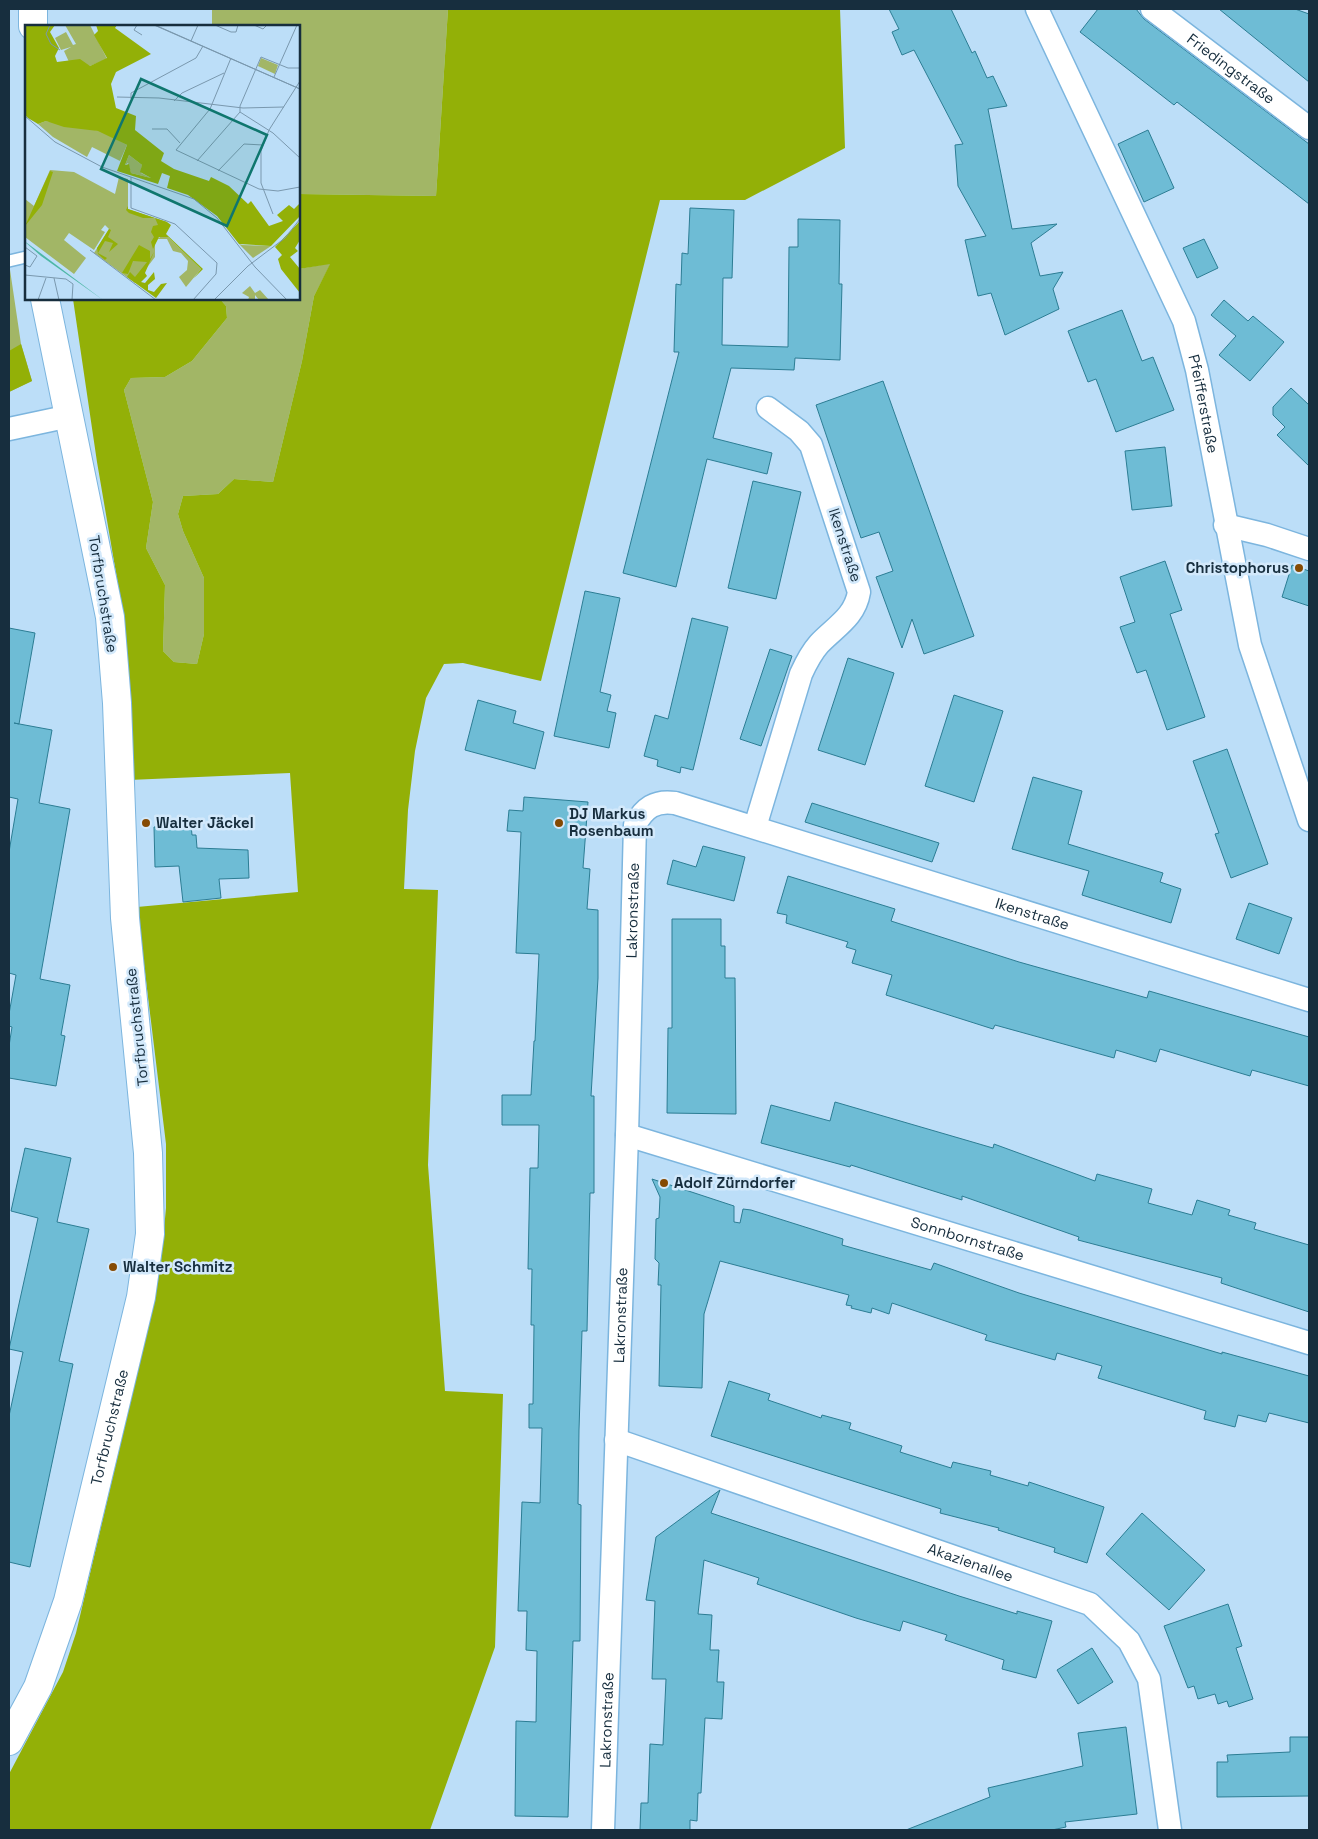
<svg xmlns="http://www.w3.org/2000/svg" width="1318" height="1839" font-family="'Space Grotesk',sans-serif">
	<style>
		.green { fill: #a2b666 }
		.forest { fill: #93b007 }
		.building { fill: #6ebcd5; stroke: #2c7d94 }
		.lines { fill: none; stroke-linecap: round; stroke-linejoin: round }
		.lane-casing { stroke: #7cb5de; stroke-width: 14 }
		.street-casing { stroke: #7cb5de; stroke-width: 25 }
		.secondary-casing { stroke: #7cb5de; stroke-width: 30 }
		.lane { stroke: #fff; stroke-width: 11 }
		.street { stroke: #fff; stroke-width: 22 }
		.secondary { stroke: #fff; stroke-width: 28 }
		.poi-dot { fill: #854a03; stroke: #d3e9fb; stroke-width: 2 }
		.labels { text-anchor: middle; stroke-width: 5; stroke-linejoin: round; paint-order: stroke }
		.street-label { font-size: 15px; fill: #172e3e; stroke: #d3e9fb }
		.poi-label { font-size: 15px; font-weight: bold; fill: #172e3e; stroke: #d3e9fb; text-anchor: start }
		.inset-road { fill: none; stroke: #7a98ae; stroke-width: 1 }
		.view { fill: #0f766e; fill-opacity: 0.15; stroke: #0f766e; stroke-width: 2.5 }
		.inset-edge { fill: none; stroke: #172e3e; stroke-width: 2.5 }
	</style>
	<rect width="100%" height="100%" fill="#bcdef8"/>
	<g class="green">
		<path d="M212 9H448L436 196 299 194V26H212Z"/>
		<path d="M9 263 21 344 32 381 9 392Z"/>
		<path d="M331 263 314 296 302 361 273 482 234 479 218 494 183 496 178 514 183 531 204 578V634L197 664 174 662 163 651 165 585 146 548 153 502 124 390 131 378 165 377 192 361 227 318 226 306 220 299H299V269Z"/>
	</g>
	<g class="forest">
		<path d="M448 9H840L845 148 745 200H660L541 681 463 663 444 664 426 698 415 751 408 810 404 889 438 890 428 1165 445 1391 503 1394 495 1647 430 1830H9V1774L63 1672 76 1633 153 1306 161 1261 166 1208V1144L137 907 298 892 290 773 129 780 122 608 97 462 73 299H220L226 306 227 318 192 361 165 377 131 378 124 390 153 502 146 548 165 585 163 651 174 662 197 664 204 634V578L183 531 178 514 183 496 218 494 234 479 273 482 302 361 314 296 330 264 299 269V194L436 196Z"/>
		<path d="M21 344 32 381 9 392V351Z"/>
	</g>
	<g class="building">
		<path d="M889 9H951L972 53 975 51 987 78 993 76 1007 106 988 109 1012 229 1057 224 1031 243 1040 276 1063 272 1053 289 1059 309 1005 335 991 293 978 296 965 240 986 236 958 186 955 145 963 144 914 50 902 55 892 32 899 29Z"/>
		<path d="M1098 9H1136L1144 19 1309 144V204L1177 102 1174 105 1080 32Z"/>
		<path d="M1219 9H1295L1309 14V82Z"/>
		<path d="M1148 130 1174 188 1144 202 1118 144Z"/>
		<path d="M690 208 734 210 732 278H723L722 345 788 347 789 247H798V219L840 220 839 284H842L840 360 795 358 794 370 731 368 713 438 772 453 767 474 707 459 676 587 623 573 679 352H674L676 284 681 285 682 253 688 254Z"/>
		<path d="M1204 239 1218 268 1197 278 1183 248Z"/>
		<path d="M1224 300 1248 321 1253 316 1284 342 1250 381 1219 355 1236 336 1211 315Z"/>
		<path d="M1122 310 1142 361 1153 357 1174 410 1116 432 1096 379 1088 382 1068 331Z"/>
		<path d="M883 381 974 636 924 654 912 619 902 648 876 577 893 571 879 532 861 538 816 405Z"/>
		<path d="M1291 388 1309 405V466L1277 435 1285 427 1273 415V407Z"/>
		<path d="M1165 447 1172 506 1132 510 1125 451Z"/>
		<path d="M753 481 801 492 776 599 728 588Z"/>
		<path d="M1165 561 1182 610 1170 614 1205 717 1167 730 1146 670 1137 673 1120 627 1135 622 1120 577Z"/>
		<path d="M1292 565 1309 571V606L1282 597Z"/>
		<path d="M585 591 620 598 600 692 611 695 607 711 616 713 609 748 554 736Z"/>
		<path d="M692 618 728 627 693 770 681 767 680 773 657 766 658 760 644 756 655 715 668 719Z"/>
		<path d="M9 628 35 633 19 724 14 723 52 730 39 803 70 809 40 979 70 985 61 1035 65 1036 56 1086 9 1078V1046L12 1027 9 1026V1014L16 975 9 973V852L18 799 9 797Z"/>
		<path d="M770 649 792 656 761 746 740 739Z"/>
		<path d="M848 658 894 673 865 765 818 750Z"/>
		<path d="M954 695 1003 711 974 802 925 786Z"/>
		<path d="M478 700 516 711 513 723 544 732 535 769 465 750Z"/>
		<path d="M1227 749 1268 864 1231 878 1215 834 1219 833 1193 761Z"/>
		<path d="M1033 777 1082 791 1068 844 1163 873 1160 882 1181 889 1171 923 1082 895 1089 871 1012 849Z"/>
		<path d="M524 797 588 802 583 868 590 869 587 909 598 910V978L591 1096H594V1193H590L587 1331H582L579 1430 578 1504 581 1505 580 1641H573L568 1817 515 1816 516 1721 536 1722 537 1651 526 1650 527 1611H518L522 1502 540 1503 542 1428H529V1404H533L534 1325H531L532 1269H528L530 1168H538L539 1125H502V1095H531L534 1041H535L539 954 516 953 521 832 507 831 509 810 523 811Z"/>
		<path d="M812 803 939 843 932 862 805 822Z"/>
		<path d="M191 825 192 835H196L197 848 248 850 249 878 219 879 221 898 183 902 179 866 155 867 154 827Z"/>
		<path d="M703 846 745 857 734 901 667 884 673 860 696 867Z"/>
		<path d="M788 876 895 909 891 921 1019 962 1147 998 1149 991 1309 1037V1086L1252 1070 1250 1076 1160 1049 1156 1062 1116 1050 1114 1058 995 1025 993 1029 886 995 892 975 852 963 856 950 846 947 848 942 786 923 787 915 777 913Z"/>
		<path d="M1249 903 1292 918 1279 954 1236 939Z"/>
		<path d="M672 919H721V946H725V978H735L736 1114 667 1113 668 1028H672Z"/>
		<path d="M835 1102 993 1148 994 1144 1095 1181 1097 1174 1152 1189 1148 1203 1192 1215 1197 1200 1230 1210 1228 1215 1256 1223 1254 1229 1309 1245V1312L1221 1283 1222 1278 1078 1240 1079 1237 962 1196V1200L851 1165 850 1167 761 1143 771 1105 830 1121Z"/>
		<path d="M25 1148 71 1158 57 1222 89 1229 59 1361 73 1364 30 1567 9 1562V1416L23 1352 9 1349 38 1218 11 1211Z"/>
		<path d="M652 1179 734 1206V1222L740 1223 743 1209 751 1210 843 1239 842 1245 931 1270 934 1263 1019 1293 1222 1354V1352L1309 1376V1423L1269 1413 1266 1422 1238 1415 1235 1427 1204 1419 1206 1411 1098 1378 1102 1366 1057 1353 1055 1360 985 1340 987 1335 892 1303 889 1314 872 1308 871 1313 851 1308 852 1306 846 1305 849 1295 720 1261 704 1314 702 1388 659 1386 661 1285H658L659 1263 655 1259 656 1219 659 1218 660 1197Z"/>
		<path d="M729 1381 770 1394 768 1400 821 1418 822 1415 851 1423 849 1429 902 1446 900 1452 951 1468 953 1462 991 1471 990 1475 1028 1486 1029 1482 1104 1507 1087 1563 1054 1552 1055 1548 998 1530 999 1528 940 1513 941 1509 711 1436Z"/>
		<path d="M720 1490 711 1513 959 1596 1017 1614V1611L1052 1621 1036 1678 1002 1669 1004 1660 945 1640 947 1635 903 1621 900 1631 856 1618 757 1584 759 1578 704 1560 698 1614 712 1615 710 1650H719L717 1682H724L722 1719 705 1718 701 1793H698L697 1821 690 1820V1830H640L641 1803H648L650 1744 663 1745 666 1679H652L655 1601 646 1600 656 1537Z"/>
		<path d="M1142 1513 1205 1570 1169 1610 1106 1554Z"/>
		<path d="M1228 1604 1242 1646 1236 1648 1253 1699 1229 1707 1227 1701 1218 1704 1215 1694 1198 1699 1194 1686 1188 1688 1164 1626Z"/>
		<path d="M1092 1648 1113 1682 1078 1704 1057 1670Z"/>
		<path d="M1126 1727 1137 1814 1065 1822 1066 1827 1052 1830H906L990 1797 988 1788 1083 1766 1078 1733Z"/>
		<path d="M1290 1737H1309V1796L1217 1797V1762H1228L1227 1755 1290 1752Z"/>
	</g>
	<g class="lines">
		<defs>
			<path id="lane" d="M9 261 26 257"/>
			<g id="street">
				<path id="s1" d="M1037 9 1184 321 1197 370 1250 645 1309 820"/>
				<path id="s2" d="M1152 9 1309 128"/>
				<path d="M9 429 70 416"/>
				<path d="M1225 525 1267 535 1309 549"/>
				<path d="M755 827 801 674C806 663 811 653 819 644 835 627 855 617 859 592L811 445 799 431 768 408"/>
				<path id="s3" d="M627 1135 1309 1343"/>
				<path id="s4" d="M616 1440 1090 1604 1129 1641 1149 1679 1170 1830"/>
				<path id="s5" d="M603 1830 627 1135 635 825C644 808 655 800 675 803L1309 1000"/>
			</g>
			<g id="secondary">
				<path d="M33 26V9"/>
				<path id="s6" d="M9 1741 38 1687 68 1601 141 1297 150 1234 148 1153 125 918 117 703 110 617 45 299"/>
			</g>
		</defs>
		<use href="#lane" class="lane-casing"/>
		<use href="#street" class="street-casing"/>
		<use href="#secondary" class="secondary-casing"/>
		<use href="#lane" class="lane"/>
		<use href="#street" class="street"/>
		<use href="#secondary" class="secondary"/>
	</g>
	<g class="poi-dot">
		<circle cx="1299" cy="568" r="5"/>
		<circle cx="146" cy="823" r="5"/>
		<circle cx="559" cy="823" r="5"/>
		<circle cx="664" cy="1183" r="5"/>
		<circle cx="113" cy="1267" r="5"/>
	</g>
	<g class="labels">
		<g class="street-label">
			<text dy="5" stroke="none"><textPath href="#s2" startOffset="99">Friedingstraße</textPath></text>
			<text dy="5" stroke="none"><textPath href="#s1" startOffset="430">Pfeifferstraße</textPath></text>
			<text transform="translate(845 545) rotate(72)" y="5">Ikenstraße</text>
			<text transform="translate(103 594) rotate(81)" y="5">Torfbruchstraße</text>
			<text dy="5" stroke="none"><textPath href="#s5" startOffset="920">Lakronstraße</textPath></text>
			<text dy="5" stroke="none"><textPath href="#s5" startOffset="1429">Ikenstraße</textPath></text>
			<text transform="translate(137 1027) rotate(-96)" y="5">Torfbruchstraße</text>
			<text dy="5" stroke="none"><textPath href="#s3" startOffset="356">Sonnbornstraße</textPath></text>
			<text dy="5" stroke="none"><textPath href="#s5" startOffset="515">Lakronstraße</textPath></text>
			<text dy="5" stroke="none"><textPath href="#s6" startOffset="331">Torfbruchstraße</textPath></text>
			<text dy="5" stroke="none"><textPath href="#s4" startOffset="375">Akazienallee</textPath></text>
			<text dy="5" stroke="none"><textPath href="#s5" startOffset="110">Lakronstraße</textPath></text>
		</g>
		<g class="poi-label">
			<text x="1289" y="573" text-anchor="end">Christophorus</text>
			<text x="569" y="819">DJ Markus<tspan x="569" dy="17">Rosenbaum</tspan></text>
			<text x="156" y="828">Walter Jäckel</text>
			<text x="674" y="1188">Adolf Zürndorfer</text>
			<text x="123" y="1272">Walter Schmitz</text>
		</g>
	</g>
	<g transform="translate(25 25)">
		<rect width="275" height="275" fill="#bcdef8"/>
		<path d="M40 0H65L82 34 65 41 44 37 39 26 46 22 36 25 30 13 41 7 48 20 51 19ZM236 33 253 40 250 49 233 41ZM21 96 75 106 102 120 95 136 67 122 62 132 28 112 13 99ZM104 130 117 140 116 148 126 153 106 148 103 138 100 140ZM25 145 49 147 90 169 94 152 103 154V184L142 197 130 213V232L110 258 69 228 84 204 80 200 76 205 80 207 69 225 44 208 39 215 61 233 49 249 0 212V174L9 181ZM137 211 143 212 176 244 161 262 154 252 162 245 163 236 156 228 148 226 142 214H132ZM214 219 217 220 246 221 228 233ZM225 261 230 268 235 265 244 275H234L230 270V275H223L224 272 217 268Z" fill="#a2b666"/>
		<path d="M0 0H30L25 7 34 23 30 31 32 37 55 34 65 41 82 33 69 10 73 6 71 0H92L90 3 126 29 91 47 86 59 91 83 111 91 110 105 139 128 136 136 149 144 184 156 186 152 204 161 223 179 226 176 244 201 258 196 252 190 264 180 269 184 275 178V191L246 221 214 219 192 191 163 170 142 163 145 151 137 148 133 159 92 146 102 120 73 106 39 102 21 96 13 99 3 93 0 90ZM104 130 117 140 115 147 126 153 106 148 104 139 100 140ZM25 146 28 147 17 180 0 201ZM103 181V184L142 197 146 200 141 209 178 244 169 253 176 244 143 212H134L128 224 126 217 129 212 126 207 128 201 133 200 130 193H118L104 188 101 185ZM275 196V215L270 223 273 226 265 232 275 244V268L256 244 253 234 257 230 250 222ZM84 204 86 205 83 212 93 219 84 227 88 218 80 216 73 228 82 233 80 235 73 229 72 223ZM114 220 125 226V234L129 227 120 248 122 251 116 257 120 258 129 247 130 254 123 260V265L129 267 136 259 142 258 131 273 102 252 105 247 110 252 122 237 108 236 103 249 97 248Z" fill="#93b007" fill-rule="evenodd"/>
		<path d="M0 217 2 218 78 275 16 231Z" fill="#4db7a5"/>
		<path class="inset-road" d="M25 0 21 9 26 19 35 25M112 0 109 5 117 10M129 0 275 64M130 0 275 64M190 0 206 7H211L213 0M229 0 238 4 242 0M166 16 173 0M206 33 185 84 151 125 234 164 253 166 275 162M249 52 272 0M92 72 134 73 218 83 259 82M106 74V68L171 33 178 21M149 76 157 68 199 48M215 87V81L236 32 263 43H275M215 87 248 108 275 133M0 91 30 117 77 142 169 174 192 193 230 242 262 275M127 104H142L155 118M172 136 215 87M193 146 219 119 238 120M106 152V183L150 199 192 238 191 249 168 275M248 189 236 158V126L244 105 275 56M0 222 12 231 5 242 0 240M65 225 131 275M0 250 41 254 48 259 47 275M29 253 34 275M13 275 21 253M189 275 223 241 260 213 275 194"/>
		<path class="view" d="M116 54 242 110 202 201 76 144Z"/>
		<rect width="275" height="275" class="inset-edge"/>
	</g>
	<rect width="1318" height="1839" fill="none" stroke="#172e3e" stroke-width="20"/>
</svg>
